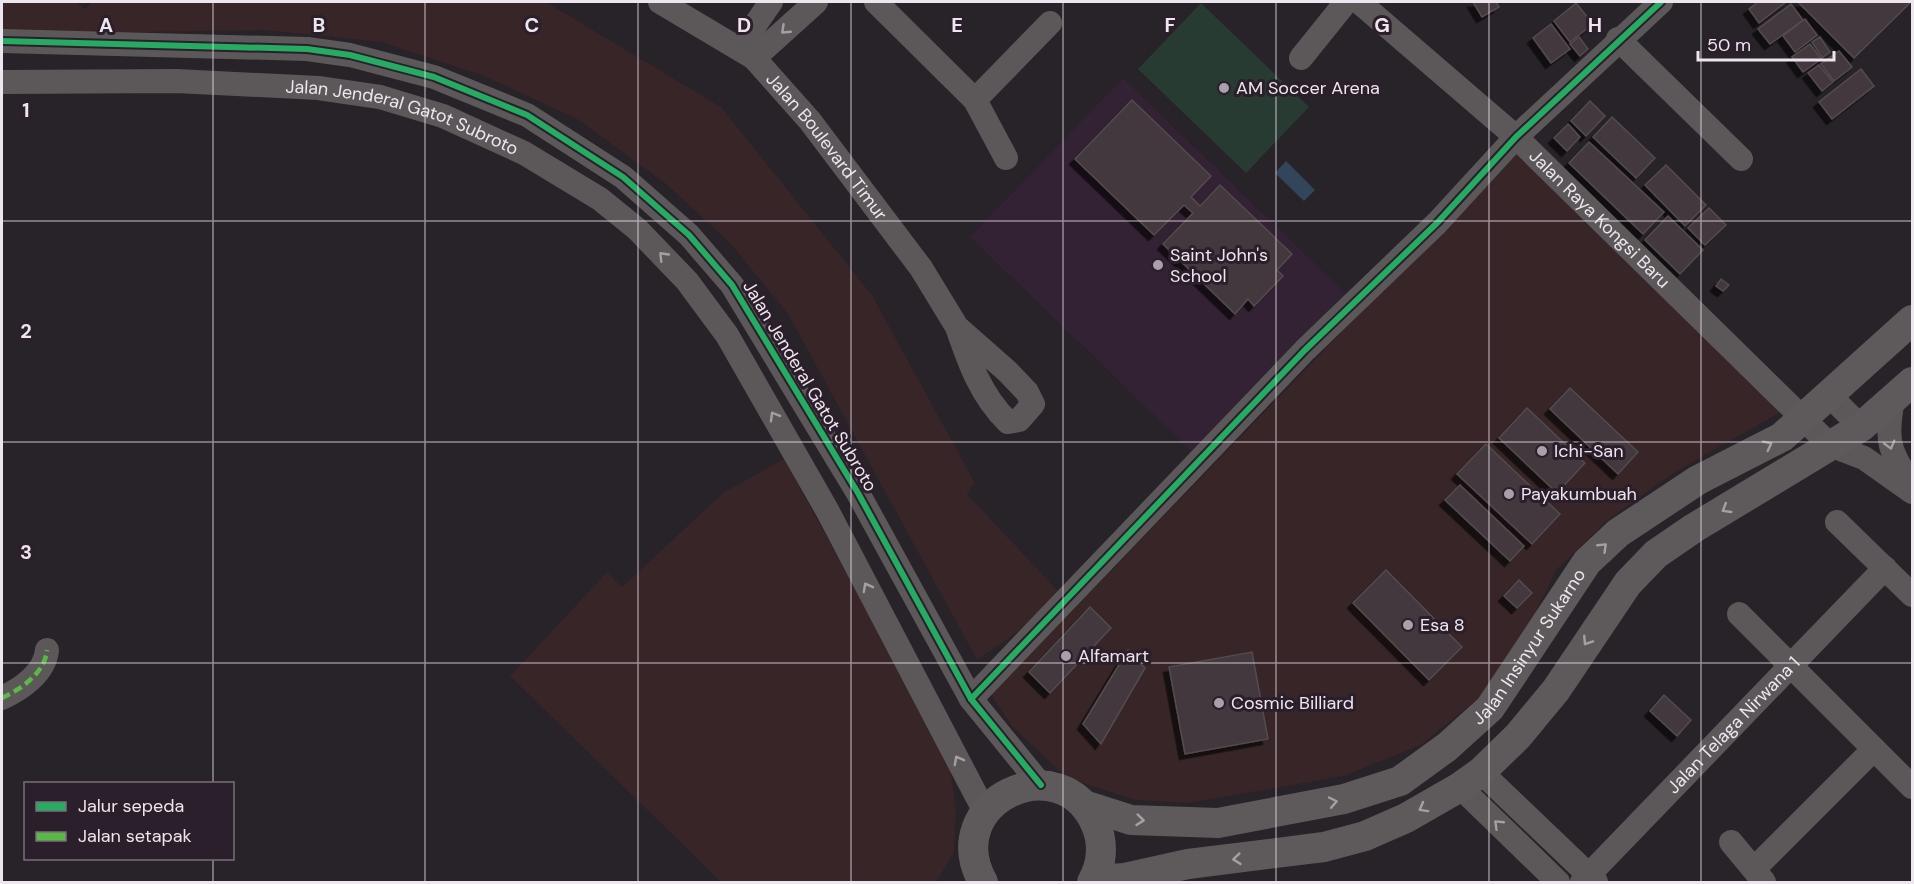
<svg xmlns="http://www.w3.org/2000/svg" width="1914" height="884" font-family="'DM Sans',sans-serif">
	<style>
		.commercial { fill: #372527 }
		.built { fill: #322233 }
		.green { fill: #283b33 }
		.water { fill: #33455a }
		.building { fill: #42393c; stroke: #524b4e; stroke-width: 1.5; filter: url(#shadow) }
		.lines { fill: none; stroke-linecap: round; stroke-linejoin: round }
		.minor { stroke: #5c5859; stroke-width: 24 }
		.major { stroke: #5e595a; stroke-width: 30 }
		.quiet { stroke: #58b947; stroke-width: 4.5; stroke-dasharray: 9 4.5; stroke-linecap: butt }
		.cycleway-casing { stroke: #2b1f2c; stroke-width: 10 }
		.cycleway { stroke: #26ab63; stroke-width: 6 }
		.oneway { stroke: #a59fa4 }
		.oneway2 { stroke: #a6a0a4 }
		.grid { fill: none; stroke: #eee6ef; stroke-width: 1.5; stroke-opacity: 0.55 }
		.poi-dot { fill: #a9a1aa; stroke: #2b1f2c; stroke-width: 2 }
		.labels { text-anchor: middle; stroke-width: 6; stroke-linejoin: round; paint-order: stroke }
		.poi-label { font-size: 18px; fill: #eee6ef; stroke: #2b1f2c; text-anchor: start }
		.street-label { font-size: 18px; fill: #eee6ef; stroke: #2b1f2c }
		.grid-label { font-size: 20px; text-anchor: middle; font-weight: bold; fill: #eee6ef; stroke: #2b1f2c; stroke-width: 6; stroke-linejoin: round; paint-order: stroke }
	</style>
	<defs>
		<filter id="shadow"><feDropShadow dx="-5.5" dy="5.5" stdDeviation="0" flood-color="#0009"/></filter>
	</defs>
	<rect width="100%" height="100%" fill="#282229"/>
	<g class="commercial">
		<path d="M2 2H76L85 9 92 2H546L721 107 872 295 975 483 967 494 1061 594 1018 632 977 660 788 314 731 244 665 183 577 119 482 75 381 42 265 30 2 34Z"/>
		<path d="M1518 153 1783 411 1678 470 1609 519 1556 570 1530 625 1491 688 1421 745 1344 776 1187 803 1136 800 1067 778 1012 726 991 695 1510 158Z"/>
		<path d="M784 459 949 760 956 809 954 853 936 882H721L510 676 607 572 622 587 724 492Z"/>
	</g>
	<path class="built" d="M1123 78 1346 294 1193 453 970 237Z"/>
	<path class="green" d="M1201 3 1309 107 1246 173 1138 69Z"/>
	<path class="water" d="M1286 161 1315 190 1304 201 1275 173Z"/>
	<g class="building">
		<path d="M1473 2H1496L1499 7 1482 17Z"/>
		<path d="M1758 2H1786L1759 23 1749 9Z"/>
		<path d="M1798 2H1911L1854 58Z"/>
		<path d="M1576 3 1593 24 1570 42 1554 21Z"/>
		<path d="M1791 4 1803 20 1770 44 1758 29Z"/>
		<path d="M1805 19 1817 35 1795 52 1783 36Z"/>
		<path d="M1551 24 1570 49 1551 63 1533 38Z"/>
		<path d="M1579 37 1588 49 1580 56 1570 44Z"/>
		<path d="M1820 37 1830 52 1822 58 1812 42Z"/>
		<path d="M1810 44 1821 59 1803 72 1792 57Z"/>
		<path d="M1839 51 1852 67 1834 81 1821 64Z"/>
		<path d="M1819 65 1833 82 1822 91 1808 73Z"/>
		<path d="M1861 69 1874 86 1832 119 1819 102Z"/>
		<path d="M1132 100 1211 176 1191 197 1200 206 1220 185 1292 254 1277 270 1283 276 1254 306 1248 299 1235 314 1163 244 1193 213 1184 205 1154 235 1075 159Z"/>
		<path d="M1590 101 1605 116 1586 136 1571 121Z"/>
		<path d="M1612 117 1655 158 1636 178 1593 137Z"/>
		<path d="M1568 124 1580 137 1567 151 1554 138Z"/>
		<path d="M1589 142 1664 212 1643 234 1569 163Z"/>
		<path d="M1666 165 1706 205 1685 226 1645 185Z"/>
		<path d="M1709 208 1726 225 1705 245 1688 228Z"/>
		<path d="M1668 216 1703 250 1680 274 1645 240Z"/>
		<path d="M1721 279 1729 285 1723 291 1716 286Z"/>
		<path d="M1570 388 1638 452 1618 474 1550 409Z"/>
		<path d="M1527 408 1585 463 1557 493 1499 438Z"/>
		<path d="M1486 444 1560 514 1532 544 1457 474Z"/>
		<path d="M1460 485 1524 546 1510 561 1445 500Z"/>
		<path d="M1386 570 1462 647 1429 680 1353 603Z"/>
		<path d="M1519 580 1532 593 1517 608 1504 596Z"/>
		<path d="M1090 607 1111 628 1050 693 1029 672Z"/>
		<path d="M1128 650 1145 668 1101 744 1083 724Z"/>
		<path d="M1252 652 1268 739 1185 754 1169 667Z"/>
		<path d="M1664 695 1691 720 1677 736 1650 711Z"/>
	</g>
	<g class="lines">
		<g class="minor">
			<path id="s1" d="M660 2 754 58 810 121 921 268 957 327 1008 372 1027 392 1033 404 1019 420 1008 422C981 396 969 362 957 327"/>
			<path d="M876 2 975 100 1006 158"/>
			<path id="s2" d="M1359 2 1516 137 1830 445 1864 458 1912 492"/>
			<path d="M1618 39 1741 159"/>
			<path d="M2 41 307 49 350 55 434 77 527 115 623 177 689 235 732 285 858 493 971 699 1041 785"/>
			<path d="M739 48 771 2"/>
			<path d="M754 58 816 2"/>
			<path d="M1301 58 1346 2"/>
			<path id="s3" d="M2 82 176 81 318 88 380 97 443 116 524 153 600 199 637 229 687 281 727 335 827 510 985 812"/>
			<path d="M975 100 1050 23"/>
			<path d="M1830 396 1861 427"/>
			<path d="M1893 400C1885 440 1889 451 1911 484"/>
			<path d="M1837 522 1912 595"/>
			<path d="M1739 614 1912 787"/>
			<path d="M2 698C21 689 45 673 47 650"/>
			<path d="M971 699 1305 350 1437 223 1516 137 1661 2"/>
			<path d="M1481 772 1596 882"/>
			<path d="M1460 787 1558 882"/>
			<path d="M1731 842 1764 882"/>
			<path d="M1754 869 1874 749"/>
			<path id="s4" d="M1582 882 1885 568"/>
		</g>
		<g class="major">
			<path id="s5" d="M1084 805 1131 820 1218 823 1344 799 1400 781 1447 747 1490 708 1587 562 1618 533 1698 480 1782 437 1912 320"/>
			<path d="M1094 880 1125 878 1188 864 1324 847 1365 836 1406 818 1460 787 1481 772 1518 736 1556 690 1628 583 1656 554 1694 528 1861 427 1912 382"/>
			<path d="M983 882C938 802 1061 743 1096 825 1104 844 1102 865 1092 882"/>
		</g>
		<path class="quiet" d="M2 698C21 689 45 673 47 650"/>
		<defs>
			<g id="cycleway">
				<path d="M2 41 307 49 350 55 434 77 527 115 623 177 689 235 732 285 858 493 971 699 1041 785"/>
				<path d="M971 699 1305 350 1437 223 1516 137 1661 2"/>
			</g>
		</defs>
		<use href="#cycleway" class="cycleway-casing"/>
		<use href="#cycleway" class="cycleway"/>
	</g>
	<defs><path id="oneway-chevron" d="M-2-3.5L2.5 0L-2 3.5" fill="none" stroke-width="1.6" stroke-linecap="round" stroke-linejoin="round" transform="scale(1.5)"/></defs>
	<g class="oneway">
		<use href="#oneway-chevron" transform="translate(785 30) rotate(137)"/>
		<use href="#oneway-chevron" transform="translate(663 256) rotate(-134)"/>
		<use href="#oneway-chevron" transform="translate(774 416) rotate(-120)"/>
		<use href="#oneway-chevron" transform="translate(1890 445) rotate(74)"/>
		<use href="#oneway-chevron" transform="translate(867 587) rotate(-118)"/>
		<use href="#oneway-chevron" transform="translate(958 760) rotate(-118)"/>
		<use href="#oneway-chevron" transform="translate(1498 824) rotate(-136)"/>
	</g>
	<g class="oneway2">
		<use href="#oneway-chevron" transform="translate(1768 445) rotate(-27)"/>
		<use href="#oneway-chevron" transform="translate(1726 509) rotate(149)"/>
		<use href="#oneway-chevron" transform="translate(1603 547) rotate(-44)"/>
		<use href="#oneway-chevron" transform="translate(1587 641) rotate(123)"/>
		<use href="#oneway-chevron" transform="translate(1333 802) rotate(-12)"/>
		<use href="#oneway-chevron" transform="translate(1423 808) rotate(151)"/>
		<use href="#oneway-chevron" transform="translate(1140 820) rotate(6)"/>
		<use href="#oneway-chevron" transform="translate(1237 859) rotate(174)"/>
	</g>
	<path class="grid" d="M213 2V784M425 2V882M638 2V882M851 2V882M1063 2V882M1276 2V882M1489 2V882M1701 2V882M2 221H1912M2 442H1912M2 663H1912M213 858V882"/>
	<g class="poi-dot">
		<circle cx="1224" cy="88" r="6"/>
		<circle cx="1158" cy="265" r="6"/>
		<circle cx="1542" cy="451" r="6"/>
		<circle cx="1509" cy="494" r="6"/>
		<circle cx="1408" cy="625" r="6"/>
		<circle cx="1066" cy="656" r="6"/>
		<circle cx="1219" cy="703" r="6"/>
	</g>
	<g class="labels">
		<g class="poi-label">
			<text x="1236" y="94">AM Soccer Arena</text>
			<text x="1170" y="261">Saint John's<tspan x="1170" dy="21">School</tspan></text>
			<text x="1554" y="457">Ichi-San</text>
			<text x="1521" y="500">Payakumbuah</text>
			<text x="1420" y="631">Esa 8</text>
			<text x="1078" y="662">Alfamart</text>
			<text x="1231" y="709">Cosmic Billiard</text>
		</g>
		<g class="street-label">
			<text dy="6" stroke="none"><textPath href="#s3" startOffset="405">Jalan Jenderal Gatot Subroto</textPath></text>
			<text dy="6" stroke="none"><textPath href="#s1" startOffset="224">Jalan Boulevard Timur</textPath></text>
			<text dy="6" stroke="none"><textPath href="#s2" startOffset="324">Jalan Raya Kongsi Baru</textPath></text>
			<text transform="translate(810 386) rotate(59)" y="6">Jalan Jenderal Gatot Subroto</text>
			<text dy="6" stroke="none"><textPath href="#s5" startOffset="512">Jalan Insinyur Sukarno</textPath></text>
			<text dy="6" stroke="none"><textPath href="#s4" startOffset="218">Jalan Telaga Nirwana 1</textPath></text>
		</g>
	</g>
	<g class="grid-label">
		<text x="106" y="32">A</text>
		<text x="319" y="32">B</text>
		<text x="532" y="32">C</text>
		<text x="744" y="32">D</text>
		<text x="957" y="32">E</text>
		<text x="1170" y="32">F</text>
		<text x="1382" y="32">G</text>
		<text x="1595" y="32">H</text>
		<text x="26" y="117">1</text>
		<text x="26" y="338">2</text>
		<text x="26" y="559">3</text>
	</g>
	<rect width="1914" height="884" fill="none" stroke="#eee6ef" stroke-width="6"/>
	<rect x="24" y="782" width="210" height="78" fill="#2b1f2c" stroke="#796f7a" stroke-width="1.5"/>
	<rect x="36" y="802" width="30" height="9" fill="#26ab63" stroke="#796f7a" stroke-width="1.5"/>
	<text x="78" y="812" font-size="18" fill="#eee6ef">Jalur sepeda</text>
	<rect x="36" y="832" width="30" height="9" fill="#58b947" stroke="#796f7a" stroke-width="1.5"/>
	<text x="78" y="842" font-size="18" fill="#eee6ef">Jalan setapak</text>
	<path d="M1698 51v9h136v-9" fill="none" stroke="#eee6ef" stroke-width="3"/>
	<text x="1707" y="51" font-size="18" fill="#eee6ef" stroke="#2b1f2c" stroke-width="4.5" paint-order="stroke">50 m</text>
</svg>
